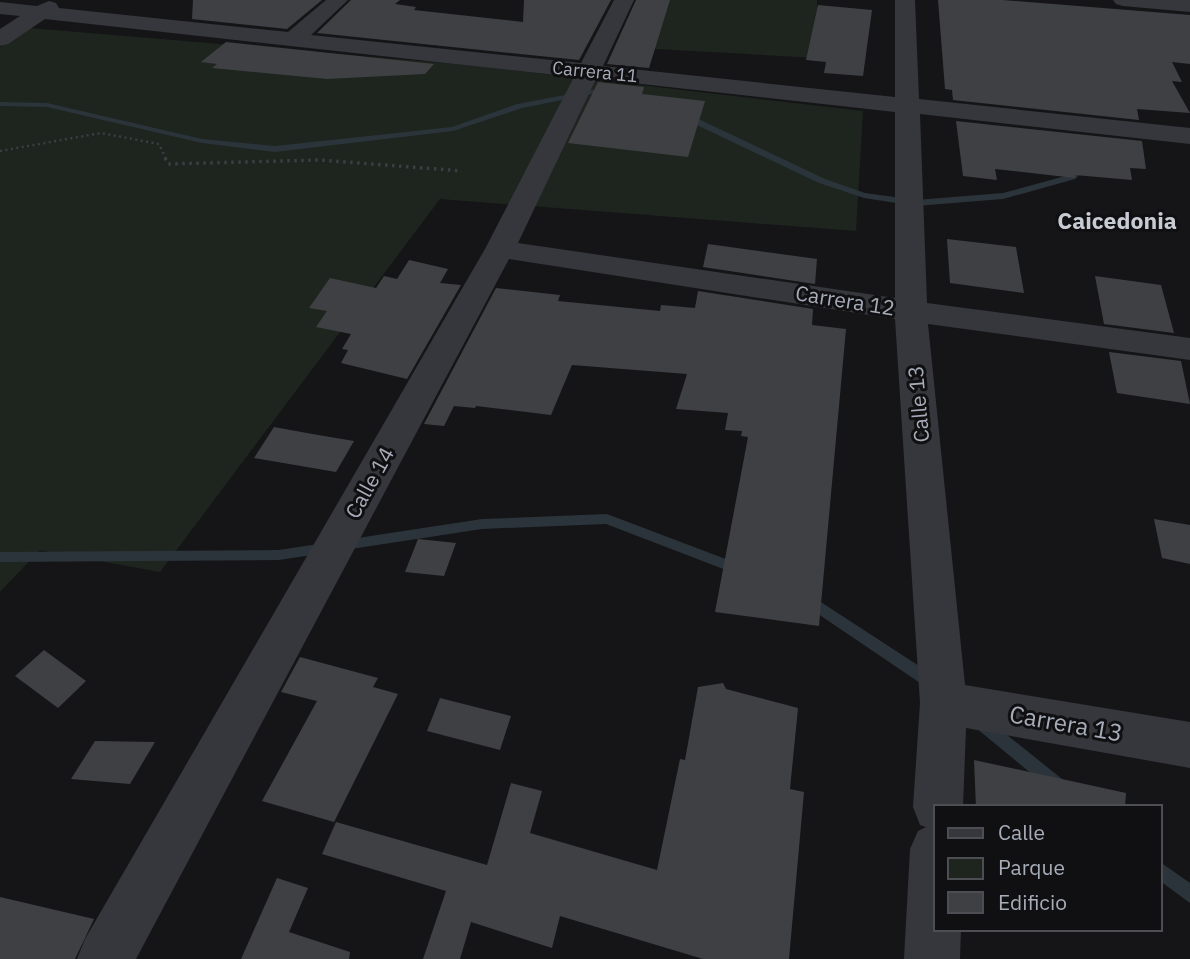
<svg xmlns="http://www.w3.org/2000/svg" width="1190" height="959" font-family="'IBM Plex Sans',sans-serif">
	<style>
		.green { fill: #1d251e }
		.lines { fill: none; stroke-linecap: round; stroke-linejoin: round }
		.stream { fill: #2b343b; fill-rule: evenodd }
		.building { fill: #3f4044 }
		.path-far1 { stroke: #3c3e43; stroke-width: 2.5; stroke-dasharray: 2 3.5; stroke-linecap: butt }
		.path { stroke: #3c3e43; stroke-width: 3.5; stroke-dasharray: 2.5 4.5; stroke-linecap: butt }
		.street { fill: #36373c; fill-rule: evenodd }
		.labels { text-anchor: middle; stroke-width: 6; stroke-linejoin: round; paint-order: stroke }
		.far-street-label { font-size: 18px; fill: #a6acb8; stroke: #101012 }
		.street-label { font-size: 21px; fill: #a6acb8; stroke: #101012 }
		.far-district-label { font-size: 23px; font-weight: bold; fill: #c7cbd4; stroke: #101012 }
		.near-street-label { font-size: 24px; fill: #a6acb8; stroke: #101012 }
	</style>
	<rect width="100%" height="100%" fill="#151517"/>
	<g class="green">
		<path d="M642 0H817V58L621 47Z"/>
		<path d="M30 28 468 65 863 111 856 231 440 199 160 572 40 550 0 592V47Z"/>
	</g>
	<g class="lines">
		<g class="stream">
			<path d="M592 90 608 91 612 93 608 95 592 94 522 108 453 131 275 152 202 143 47 107 0 106V102L47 103 202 139 275 146 452 127 517 104Z"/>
			<path d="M682 114H688L825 179 865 193 916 200 1003 193 1069 175 1080 165 1087 167 1075 179 1003 199 916 206 864 198 819 183 682 118Z"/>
			<path d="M607 514 744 566 746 570 744 574 739 575 606 524 482 529 279 560 0 562V552L279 550 482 519Z"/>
			<path d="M807 593 936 677 938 682 936 687 931 689 926 687 802 603 800 599 802 595Z"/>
			<path d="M981 716 986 718 1062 779 1064 784 1062 789 1056 792 1050 789 976 728 973 723 976 718Z"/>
			<path d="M1160 862 1190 883V903L1160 881Z"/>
		</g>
	</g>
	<g class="building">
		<path d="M193 0H322L287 29 192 19Z"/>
		<path d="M351 0H400L395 4 416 7 414 10 523 22 524 0H611L579 60 317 33Z"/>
		<path d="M636 0H670L649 68 607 64Z"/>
		<path d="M938 0H1003L1190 15V64L1172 62 1182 82 1172 81 1190 113 1137 109 1139 120 953 100 952 90 945 89Z"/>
		<path d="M818 5 872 10 863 76 824 73 826 62 806 60Z"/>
		<path d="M226 42 434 64 425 74 327 79 212 68 217 64 201 62Z"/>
		<path d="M598 82 644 87 642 94 705 101 688 157 568 143Z"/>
		<path d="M956 121 1142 141 1146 169 1130 168 1132 180 1075 175V178L995 169 997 180 963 176Z"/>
		<path d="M947 239 1016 247 1024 293 950 283Z"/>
		<path d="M708 244 817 259 815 284 703 267Z"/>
		<path d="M409 260 448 269 440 283 461 285 407 379 341 363 348 350 342 349 351 334 316 327 327 311 309 308 330 278 376 288 384 276 397 279Z"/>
		<path d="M1095 276 1161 285 1174 333 1104 324Z"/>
		<path d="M496 288 560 295 558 301 660 311 661 305 695 308 698 291 813 309 812 325 846 329 819 626 715 612 748 437 741 436 742 431 725 430 728 413 676 409 687 374 572 365 551 415 476 406 475 408 454 406 444 426 424 424Z"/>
		<path d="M1109 352 1181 361 1190 404 1117 393Z"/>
		<path d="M274 427 318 435 354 441 336 472 254 458Z"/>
		<path d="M1154 519 1190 525V564L1162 558Z"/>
		<path d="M418 539 456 543 444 576 405 572Z"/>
		<path d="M44 650 86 681 58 708 15 676Z"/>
		<path d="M300 657 378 678 373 687 398 694 334 822 262 801 317 701 281 692Z"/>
		<path d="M723 683 726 689 798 708 790 789 804 792 789 959H703L560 916 552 948 471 922 460 959H423L446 891 322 854 336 822 487 865 511 783 542 791 530 833 657 870 680 759 685 760 698 687Z"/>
		<path d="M440 698 511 716 500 750 427 731Z"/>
		<path d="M95 741 155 742 130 784 71 779Z"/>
		<path d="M974 760 1126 793 1125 807H976Z"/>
		<path d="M277 878 308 888 289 932 350 952 349 959H241Z"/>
		<path d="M0 897 94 919 75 959H0Z"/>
	</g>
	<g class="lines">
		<path class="path-far1" d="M0 151 101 133 159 144 166 159"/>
		<path class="path" d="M165 158 168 164 320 160 462 171"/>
		<g class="street">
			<path d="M326 0H348L311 35 581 63 614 0H634L603 66 895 97V0H915L919 99 1190 128V144L920 114 927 303 1190 338V360L928 324 965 685 1190 722V768L966 728 963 807H936V929H961L960 959H904L910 849 918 831 926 827 920 825 913 807 920 703 895 319 509 259 136 959H77L85 939 485 249 574 77 45 19 8 44 0 46V29L20 16 0 14V2L37 6 49 1 56 3 59 8 288 32ZM596 79 895 112V298L518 243Z"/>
			<path d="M1113 0H1190V12L1123 6 1116 4Z"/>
		</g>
	</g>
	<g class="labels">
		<g class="far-street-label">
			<text transform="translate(595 72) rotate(6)" y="6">Carrera 11</text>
		</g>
		<g class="street-label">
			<text transform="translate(845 301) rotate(9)" y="7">Carrera 12</text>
			<text transform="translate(919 404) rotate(-95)" y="7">Calle 13</text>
			<text transform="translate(370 483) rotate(-61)" y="7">Calle 14</text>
		</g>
		<g class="far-district-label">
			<text x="1117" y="229">Caicedonia</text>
		</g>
		<g class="near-street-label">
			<text transform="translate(1066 724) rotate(10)" y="8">Carrera 13</text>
		</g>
	</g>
	<rect x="934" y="805" width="228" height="126" fill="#101012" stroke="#4c4e54" stroke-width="2"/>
	<rect x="948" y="828" width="35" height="10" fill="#36373c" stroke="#4c4e54" stroke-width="2"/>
	<text x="998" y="840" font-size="21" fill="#a6acb8">Calle</text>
	<rect x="948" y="858" width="35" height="21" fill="#1d251e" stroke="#4c4e54" stroke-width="2"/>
	<text x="998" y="875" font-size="21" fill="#a6acb8">Parque</text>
	<rect x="948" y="892" width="35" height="21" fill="#3f4044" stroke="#4c4e54" stroke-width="2"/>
	<text x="998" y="910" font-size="21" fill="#a6acb8">Edificio</text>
</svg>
